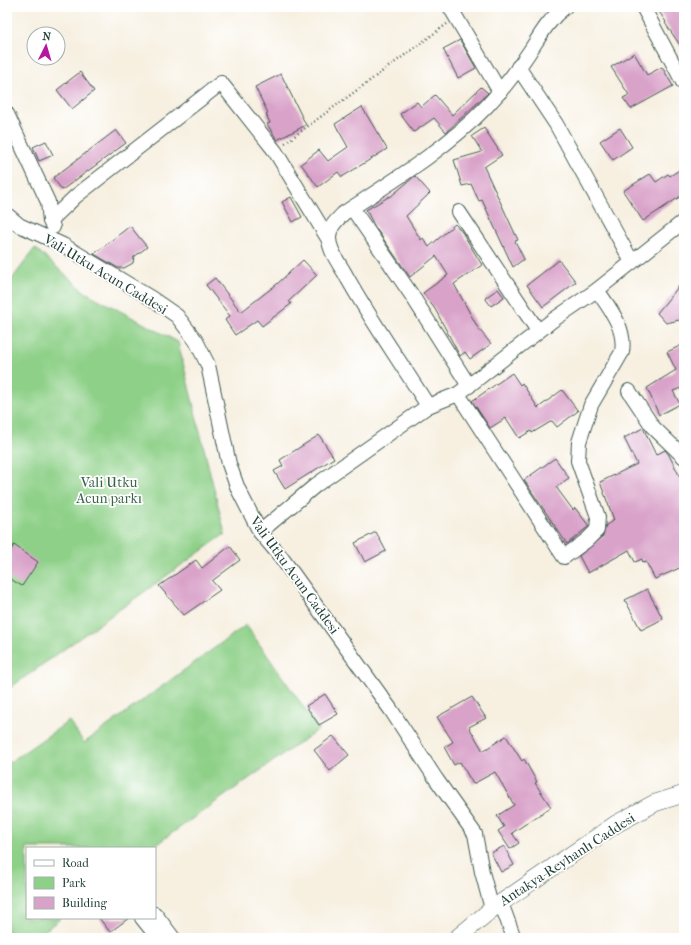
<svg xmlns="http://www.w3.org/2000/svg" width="691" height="945" font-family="'IM FELL French Canon',serif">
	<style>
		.green { fill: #8ed088; stroke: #56865e }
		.building { fill: #d9a2c9 }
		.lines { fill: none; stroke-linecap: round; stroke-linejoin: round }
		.minor-casing { stroke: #3f584e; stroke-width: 16 }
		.major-casing { stroke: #3f584e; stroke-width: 18 }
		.path { stroke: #3f584e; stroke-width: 2.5; stroke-dasharray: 1 3; stroke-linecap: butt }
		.minor { stroke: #fff; stroke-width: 14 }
		.major { stroke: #fff; stroke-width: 17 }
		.labels { text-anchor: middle; stroke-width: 3.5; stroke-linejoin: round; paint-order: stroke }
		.street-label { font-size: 14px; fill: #1f3d34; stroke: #fff }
		.park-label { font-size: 14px; fill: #3b6249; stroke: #fff }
	</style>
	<rect width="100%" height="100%" fill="#fff"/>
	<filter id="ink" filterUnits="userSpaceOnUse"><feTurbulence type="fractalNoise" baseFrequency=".025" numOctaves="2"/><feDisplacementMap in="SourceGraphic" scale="8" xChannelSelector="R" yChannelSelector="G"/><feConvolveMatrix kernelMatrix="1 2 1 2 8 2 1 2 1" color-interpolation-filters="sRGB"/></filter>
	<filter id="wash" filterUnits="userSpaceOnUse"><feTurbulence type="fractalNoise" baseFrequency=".012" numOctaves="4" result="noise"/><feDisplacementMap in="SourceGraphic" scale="16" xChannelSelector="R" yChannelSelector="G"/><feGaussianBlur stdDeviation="0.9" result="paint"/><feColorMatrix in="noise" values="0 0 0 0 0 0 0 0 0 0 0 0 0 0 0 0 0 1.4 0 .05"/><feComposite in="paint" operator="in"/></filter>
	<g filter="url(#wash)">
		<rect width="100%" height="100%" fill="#f7f0e1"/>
		<g class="green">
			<path d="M35 248 85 292 178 342 225 534 7 690V286Z"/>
			<path d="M246 625 319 729 151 848H27V918H61L38 936 40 938H7V764L69 721 84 743Z"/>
		</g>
		<g id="blocks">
			<g class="building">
				<path d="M656 7H684V51L665 23 666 22Z"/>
				<path d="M460 40 476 68 458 78 443 49Z"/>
				<path d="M634 53 647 75 662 67 673 86 631 109 623 98 629 95 611 67Z"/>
				<path d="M80 72 94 91 72 109 57 90Z"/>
				<path d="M281 74 306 125 277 140 267 124 270 123 266 114 268 113 255 87Z"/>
				<path d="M481 87 488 93 446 132 434 118 414 132 400 114 417 102 421 107 435 95 452 115Z"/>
				<path d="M362 107 387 149 342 177 338 172 318 187 301 164 319 150 328 161 348 147 335 124Z"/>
				<path d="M484 128 502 155 484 167 518 240 515 241 524 259 513 267 482 200 479 201 471 184 462 186 454 160 482 152 472 136Z"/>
				<path d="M620 128 632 147 613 160 600 141Z"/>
				<path d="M116 130 126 143 62 190 53 178Z"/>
				<path d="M46 141 53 155 39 161 33 147Z"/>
				<path d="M684 167V194L643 221 623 191 650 174 656 182 668 174 670 176Z"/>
				<path d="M415 176 430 193 406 216 421 240 423 238 429 247 455 224 462 232 482 265 454 284 478 328 491 344 470 359 465 352 460 356 435 309 423 293 448 275 436 256 410 277 375 227 366 210 390 196V197Z"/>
				<path d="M291 197 302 217 293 222 282 202Z"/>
				<path d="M130 226 147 247 134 257 133 263 124 268H118L94 254Z"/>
				<path d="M303 260 317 275 289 301 291 304 262 326 257 320 235 335 225 320 230 316 206 285 215 278 241 312 277 284Z"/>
				<path d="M559 260 576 282 543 307 527 285Z"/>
				<path d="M684 280V319L666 323 657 313Z"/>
				<path d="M498 289 504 297 491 306 485 298Z"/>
				<path d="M684 344V387L673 391 680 404 659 415 647 388 676 370 667 352Z"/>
				<path d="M512 373 520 385 522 383 538 408 562 390 578 411 557 427 552 421 532 433 531 431 519 438 506 418 490 428 472 401Z"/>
				<path d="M643 428 656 455 665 450 669 455 681 479 684 478V566L655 579 646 562 643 563 642 559 635 562 629 550 588 573 579 556 603 536 606 525 614 520 600 482 637 464 624 438Z"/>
				<path d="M319 435 334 458 285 489 274 471 283 466 280 460Z"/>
				<path d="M555 458 569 478 556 487 573 510 575 508 589 526 567 544 524 480Z"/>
				<path d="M376 532 386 551 365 562 355 543Z"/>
				<path d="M14 545 38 562 22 586 7 577V556Z"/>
				<path d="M230 546 240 560 212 581 220 590 184 615 159 586 196 560 202 568Z"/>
				<path d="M647 589 663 619 641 630 625 600Z"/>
				<path d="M325 694 338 714 319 725 306 706Z"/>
				<path d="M472 697 486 718 469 727 483 751 506 736 522 761 524 759 537 782 535 783 551 807 512 833 519 843 510 849 498 831 504 827 497 816 514 805 495 772 473 784 460 762 454 765 444 747 453 742 437 717Z"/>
				<path d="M333 736 349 755 330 771 314 750Z"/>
				<path d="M504 846 514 865 501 872 491 853Z"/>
				<path d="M99 918H129L110 932Z"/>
			</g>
		</g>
	</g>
	<g filter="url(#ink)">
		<use href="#blocks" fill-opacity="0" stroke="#3f584e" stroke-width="1"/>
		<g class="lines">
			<defs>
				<g id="minor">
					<path d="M450 7 500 92"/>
					<path d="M643 7 684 84"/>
					<path d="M518 67 556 124 632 262"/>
					<path d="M7 114 48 202 50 221 53 227"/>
					<path d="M352 208 411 294 469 386"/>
					<path d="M459 212 538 331"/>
					<path d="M7 215 19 225 63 245 151 298 177 316 196 341 208 365 229 464 238 489 260 532 281 557 391 710 436 779 475 834 482 872 492 909"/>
					<path d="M50 221 76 196 221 83 275 151 329 240"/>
					<path d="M629 391 653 427 684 457"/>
					<path d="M458 394 564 557 587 540 597 530 598 517 578 461 579 442 591 405 622 352C626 328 610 309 597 290"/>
					<path d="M428 406C400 361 369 318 344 272 338 262 329 250 329 238 329 227 336 221 344 213 393 181 446 149 487 106 502 90 516 72 528 54 540 36 548 20 565 7"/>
					<path d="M260 532 316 485 428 406 458 394 553 320 597 290 684 221"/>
					<path d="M501 903 514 938"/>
					<path d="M155 914 173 938"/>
					<path d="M142 918 158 938"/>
				</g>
				<path id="major" d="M457 938 492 909 616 824 655 803 684 794"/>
			</defs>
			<use href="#minor" class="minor-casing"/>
			<use href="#major" class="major-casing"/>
			<path class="path" d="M285 143 447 24"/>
			<use href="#minor" class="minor"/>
			<use href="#major" class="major"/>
		</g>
	</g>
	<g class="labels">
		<g class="street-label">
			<text transform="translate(106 274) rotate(31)" y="5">Vali Utku Acun Caddesi</text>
			<text transform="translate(295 575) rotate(54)" y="5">Vali Utku Acun Caddesi</text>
			<text transform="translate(567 859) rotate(-33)" y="5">Antakya-Reyhanlı Caddesi</text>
		</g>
		<g class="park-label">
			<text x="109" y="487">Vali Utku<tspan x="109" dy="16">Acun parkı</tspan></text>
		</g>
	</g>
	<rect width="691" height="945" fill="none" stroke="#fff" stroke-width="24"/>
	<rect x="26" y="847" width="130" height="72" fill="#ffffff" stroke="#a5b1ae"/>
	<rect x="34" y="860" width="20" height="6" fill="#ffffff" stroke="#a5b1ae"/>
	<text x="62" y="867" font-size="12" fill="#1f3d34">Road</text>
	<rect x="34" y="877" width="20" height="12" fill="#8ed088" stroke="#a5b1ae"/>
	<text x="62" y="887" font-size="12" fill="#1f3d34">Park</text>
	<rect x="34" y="897" width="20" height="12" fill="#d9a2c9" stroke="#a5b1ae"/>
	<text x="62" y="907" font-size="12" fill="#1f3d34">Building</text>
	<g transform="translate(46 46) rotate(5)"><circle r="19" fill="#ffffff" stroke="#a5b1ae"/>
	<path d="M0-3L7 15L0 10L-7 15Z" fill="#b5179e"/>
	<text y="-6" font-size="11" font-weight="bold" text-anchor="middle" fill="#1f3d34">N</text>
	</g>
</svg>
